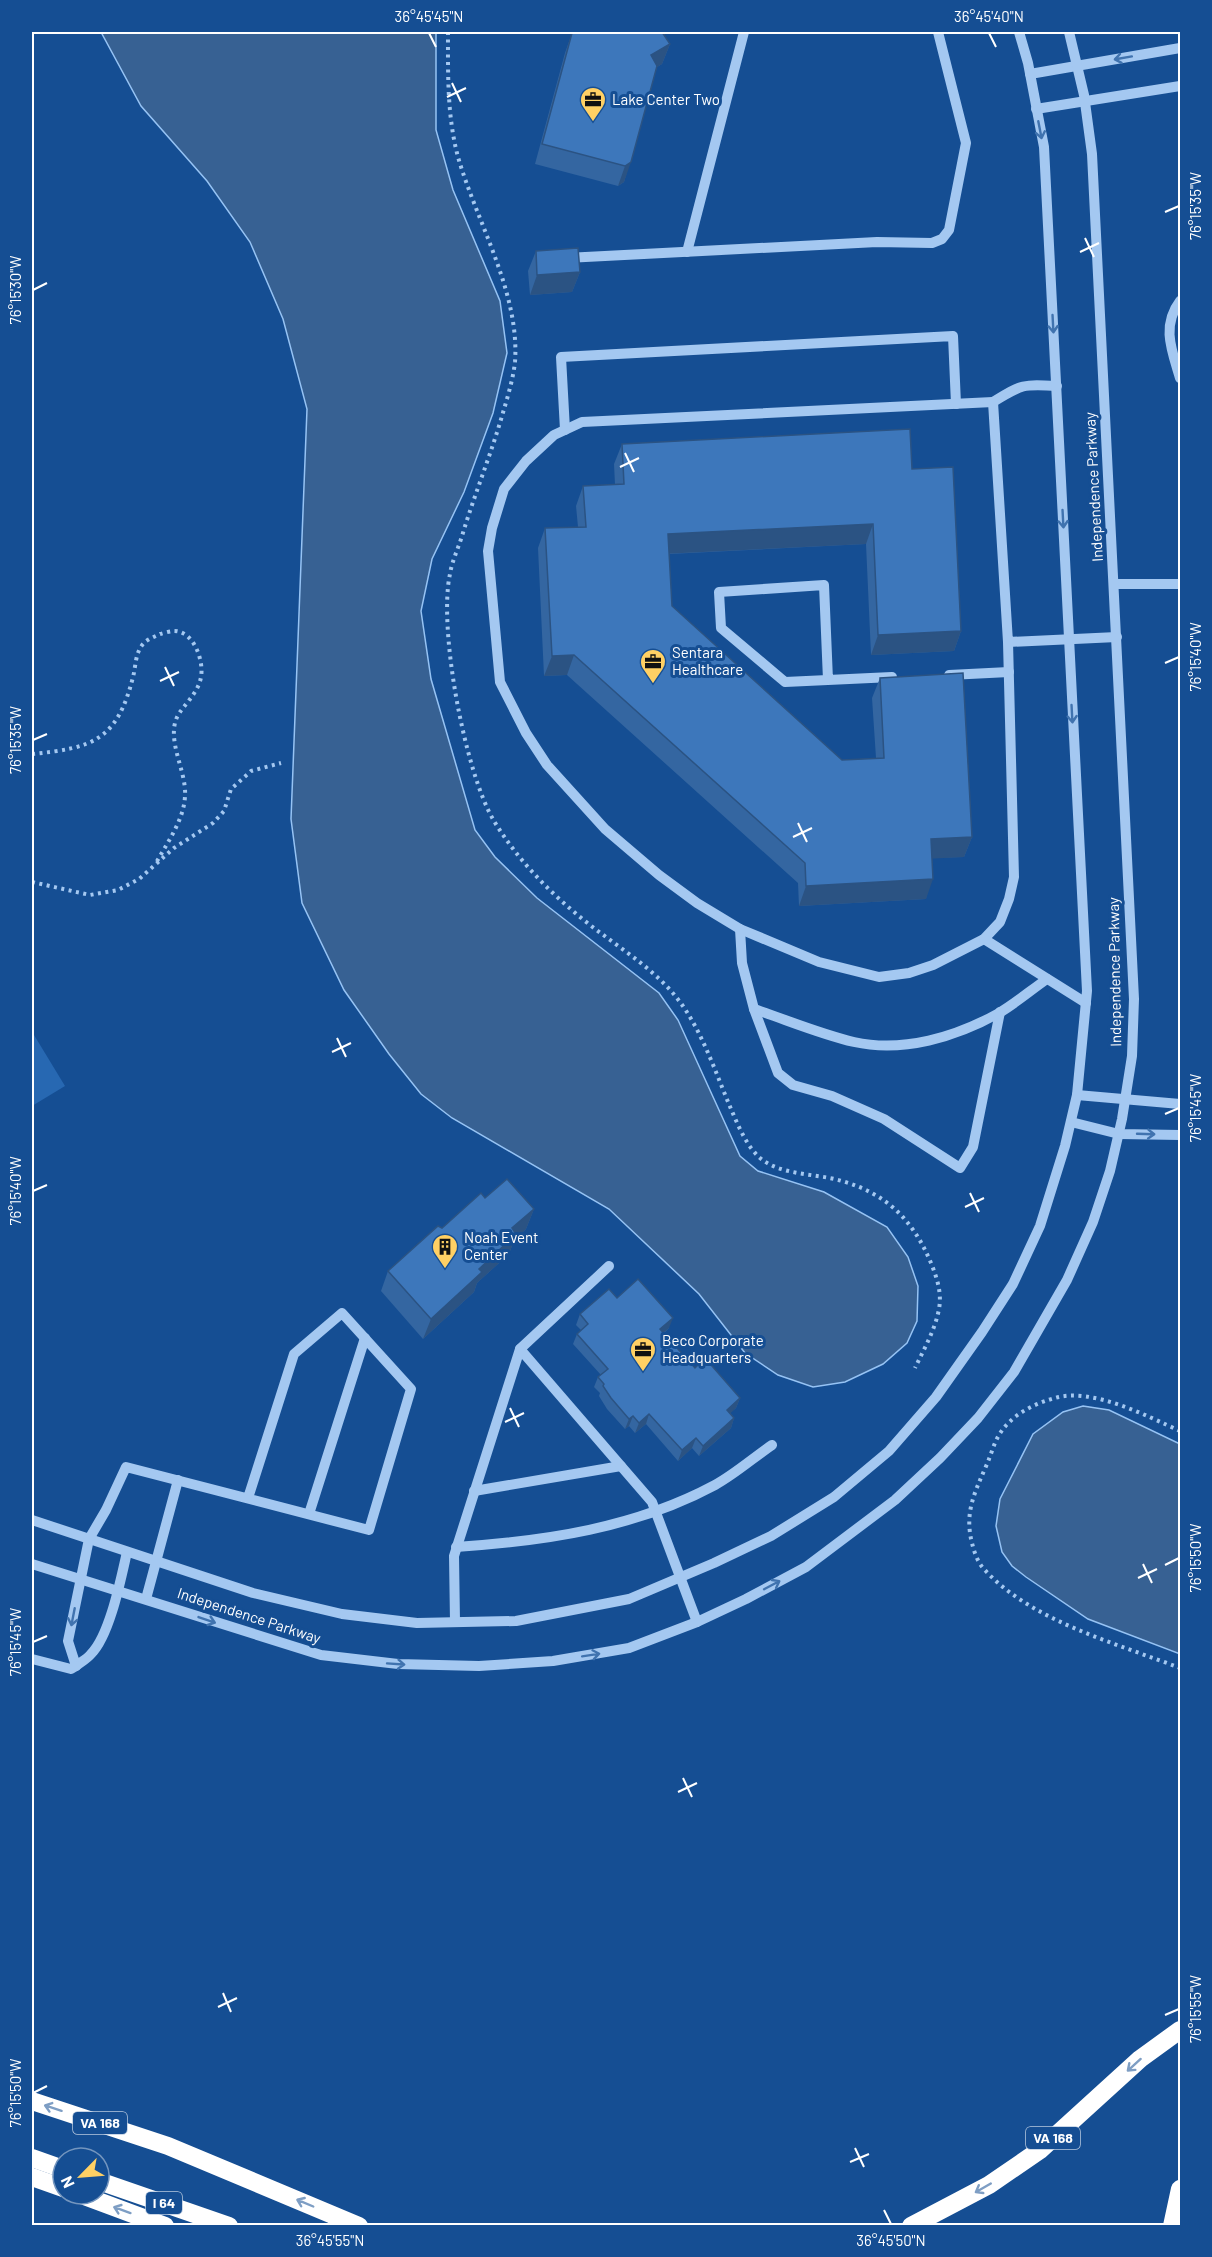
<svg xmlns="http://www.w3.org/2000/svg" width="1212" height="2257" font-family="Barlow,sans-serif">
	<style>
		.green { fill: #2768b2 }
		.water { fill: #376193; stroke: #96c3f4; stroke-width: 1.5 }
		.lines { fill: none; stroke-linecap: round; stroke-linejoin: round }
		.path { stroke: #a4c8f1; stroke-width: 4; stroke-dasharray: 3 4.5; stroke-linecap: butt }
		.minor { stroke: #a4c8f1; stroke-width: 10 }
		.highway { stroke: #fff; stroke-width: 18 }
		.wall { fill: #3466a1 }
		.shaded-wall { fill: #2b5383 }
		.building { fill: #3d77bb; stroke: #2b5383; stroke-width: 1.5 }
		.oneway { stroke: #4073af }
		.oneway2 { stroke: #7e9ec4 }
		.ticks { fill: none; stroke: #fff; stroke-width: 2 }
		.labels { text-anchor: middle; stroke-width: 6; stroke-linejoin: round; paint-order: stroke }
		.shield { fill: #154e93; stroke: #b9cadf; stroke-width: 1.5 }
		.shield-label { font-size: 14px; font-weight: bold; fill: #fff }
		.poi-label { font-size: 15px; fill: #fff; stroke: #154e93; text-anchor: start }
		.street-label { font-size: 15px; fill: #fff; stroke: #154e93 }
		.neatline { fill: none; stroke: #fff; stroke-width: 2 }
		.ticks-label { font-size: 15px; text-anchor: middle; fill: #fff }
	</style>
	<rect width="100%" height="100%" fill="#154e93"/>
	<path class="green" d="M34 1035 65 1086 32 1106V1037Z"/>
	<g class="water">
		<path d="M101 32H436V130L453 190 500 301 507 353 493 413 464 492 432 559 421 611 431 679 475 830 495 857 537 898 659 993 678 1020 740 1156 758 1171 824 1192 887 1227 908 1257 918 1286 917 1321 907 1343 883 1364 845 1382 813 1387 778 1375 745 1353 699 1294 609 1209 452 1118 421 1094 389 1054 344 990 302 903 291 819 307 409 283 319 250 242 207 181 141 106Z"/>
		<path d="M1083 1406 1109 1410 1180 1444V1654L1088 1619 1026 1577 1012 1566 1002 1552 996 1526 1000 1499 1033 1434 1063 1412Z"/>
	</g>
	<g class="lines">
		<g class="path">
			<path d="M448 32C448 74 447 116 458 157 477 223 520 293 515 362 513 380 507 399 502 416 490 457 474 496 462 536 458 549 452 561 450 574 438 628 465 773 494 821 519 862 552 895 590 925 621 949 656 970 680 1002 703 1033 716 1074 731 1109 738 1125 746 1145 759 1157 780 1176 816 1173 842 1181 887 1194 913 1220 931 1263 937 1278 942 1293 939 1309 935 1330 924 1349 915 1368"/>
			<path d="M32 754C92 748 117 741 133 677 136 666 135 652 144 643 148 639 156 636 160 634 164 633 170 631 174 631 194 631 204 661 201 677 199 690 188 701 180 712 163 736 187 770 185 796 184 820 167 843 156 863"/>
			<path d="M32 882 90 895 118 890 139 879 174 848 213 823 224 811 231 789 251 771 281 763"/>
			<path d="M1180 1431C1147 1416 1092 1387 1055 1398 1033 1404 1011 1415 999 1435 994 1443 991 1455 987 1464 975 1492 964 1512 972 1543 974 1551 977 1561 983 1568 1030 1621 1116 1643 1180 1668"/>
		</g>
		<g class="minor">
			<path d="M1030 74 1180 48"/>
			<path d="M1036 109 1180 86"/>
			<path d="M687 252 744 32"/>
			<path d="M566 258 877 242 932 243 942 239 949 230 966 143 938 32"/>
			<path d="M1180 301C1161 326 1172 351 1180 378"/>
			<path d="M993 402C1022 384 1023 384 1057 386"/>
			<path d="M565 430 561 357 953 336 956 404"/>
			<path d="M1114 584H1180"/>
			<path d="M1008 642 1014 877 1009 899 1000 922 984 939 933 965 909 973 879 977 819 962 740 929 697 903 659 875 605 829 547 765 526 733 500 682 488 551 492 528 504 489 526 461 554 435 582 422 993 402 1008 642 1117 637"/>
			<path d="M949 675 1009 672"/>
			<path d="M828 680 824 585 719 592 721 628 785 682 892 677"/>
			<path d="M740 929 742 963 754 1009 778 1073 793 1085 832 1096 884 1119 960 1168 973 1147 1000 1012"/>
			<path d="M984 939 1086 1003"/>
			<path d="M754 1009C787 1020 820 1034 854 1042 903 1053 956 1037 999 1013 1016 1003 1031 990 1047 979"/>
			<path d="M1077 1095 1180 1104"/>
			<path d="M1071 1122 1119 1134 1180 1135"/>
			<path d="M520 1349 609 1266"/>
			<path d="M474 1491 621 1466"/>
			<path d="M309 1514 365 1338"/>
			<path d="M32 1520 253 1593 342 1614 417 1623 516 1621 629 1599 714 1563 771 1536 834 1497 889 1451 936 1397 982 1332 1013 1284 1040 1226 1065 1146 1077 1095 1087 991 1044 147 1028 63 1019 32"/>
			<path d="M456 1547C546 1541 635 1528 715 1485 735 1474 753 1458 772 1445"/>
			<path d="M127 1552C121 1578 110 1635 91 1654 87 1659 81 1662 76 1666L68 1641 89 1539 106 1510 126 1467 369 1530 411 1389 342 1313 294 1354 248 1498"/>
			<path d="M32 1564 321 1655 398 1664 479 1666 553 1661 629 1648 697 1622 746 1599 806 1567 895 1500 940 1458 978 1418 1014 1372 1067 1280 1093 1222 1110 1171 1122 1119 1132 1056 1134 999 1092 154 1084 95 1069 32"/>
			<path d="M146 1599 178 1480"/>
			<path d="M455 1622 454 1556 520 1349 652 1502 697 1622"/>
			<path d="M32 1659 71 1669 76 1666"/>
		</g>
		<g class="highway">
			<path d="M32 2101 168 2146 359 2226"/>
			<path d="M32 2158 63 2169"/>
			<path d="M32 2177 63 2188"/>
			<path d="M99 2181 229 2226"/>
			<path d="M79 2194 165 2226"/>
			<path d="M911 2226 989 2185 1040 2150 1140 2059 1180 2030"/>
			<path d="M1172 2226 1180 2189"/>
		</g>
	</g>
	<g class="wall">
		<path d="M574 32H666L664 35 670 44 662 64 657 67 624 182 618 186 535 164 565 53 572 33Z"/>
		<path d="M536 251 580 272 572 292 530 295 528 271Z"/>
		<path d="M622 444 912 469 961 631 954 651 871 655 866 544 669 554 672 606 842 760 876 758 872 698 880 678 972 837 964 857 932 858 926 899 799 906 798 883 567 675 544 676 538 548 545 528 578 527 576 506 583 486 615 485 614 464Z"/>
		<path d="M485 1198 534 1209 526 1229 514 1240 509 1254 477 1283 474 1292 423 1339 381 1291 388 1271Z"/>
		<path d="M617 1298 669 1328 664 1333 695 1368 740 1398 736 1408 730 1413 734 1418 731 1428 699 1456 692 1448 678 1461 646 1424 635 1433 629 1426 625 1429 607 1409 599 1396 600 1393 594 1387 598 1377 601 1375 573 1344 577 1334 581 1330 576 1325 580 1314Z"/>
	</g>
	<g class="shaded-wall">
		<path d="M670 44 662 64 644 75 651 55Z"/>
		<path d="M631 162 624 182 618 186 625 166Z"/>
		<path d="M580 272 572 292 530 295 537 275Z"/>
		<path d="M873 524 866 544 661 554 668 534Z"/>
		<path d="M961 631 954 651 871 655 878 635Z"/>
		<path d="M574 655 567 675 544 676 552 656Z"/>
		<path d="M972 837 964 857 924 859 931 839Z"/>
		<path d="M933 879 926 899 799 906 806 886Z"/>
		<path d="M534 1209 526 1229 514 1240 509 1254 477 1283 474 1292 423 1339 431 1319 479 1269 512 1228Z"/>
		<path d="M673 1318 669 1328 656 1339 660 1329Z"/>
		<path d="M740 1398 736 1408 723 1420 727 1410Z"/>
		<path d="M649 1414 646 1424 635 1433 639 1423Z"/>
		<path d="M633 1416 629 1426 625 1429 629 1419Z"/>
		<path d="M734 1418 731 1428 699 1456 703 1446Z"/>
		<path d="M696 1438 692 1448 678 1461 682 1450Z"/>
	</g>
	<g class="building">
		<path d="M574 32H662L670 44 651 55 657 66 631 162 625 166 542 144 572 33Z"/>
		<path d="M578 248 580 272 537 275 536 251Z"/>
		<path d="M910 429 912 469 953 467 961 631 878 635 873 524 668 534 672 606 842 760 884 758 880 678 963 673 972 837 931 839 933 879 806 886 805 863 574 655 552 656 545 528 586 527 583 486 624 484 622 444Z"/>
		<path d="M507 1179 534 1209 512 1228 516 1234 479 1269 482 1272 431 1319 388 1271 438 1226 442 1228 481 1193 485 1198Z"/>
		<path d="M638 1279 673 1318 660 1329 695 1368 705 1358 740 1398 727 1410 734 1418 703 1446 696 1438 682 1450 649 1414 639 1423 633 1416 629 1419 611 1398 603 1386 604 1384 598 1377 608 1369 577 1334 588 1324 580 1314 609 1289 617 1298Z"/>
	</g>
	<defs><path id="oneway-shaft" d="M-6 0H5M1.5-3L5.5 0L1.5 3" fill="none" stroke-width="1.6" stroke-linecap="round" stroke-linejoin="round" transform="scale(1.5)"/></defs>
	<g class="oneway">
		<use href="#oneway-shaft" transform="translate(1123 58) rotate(170)"/>
		<use href="#oneway-shaft" transform="translate(1040 130) rotate(79)"/>
		<use href="#oneway-shaft" transform="translate(1053 324) rotate(87)"/>
		<use href="#oneway-shaft" transform="translate(1063 519) rotate(87)"/>
		<use href="#oneway-shaft" transform="translate(1072 714) rotate(87)"/>
		<use href="#oneway-shaft" transform="translate(1146 1134) rotate(2)"/>
		<use href="#oneway-shaft" transform="translate(772 1585) rotate(-28)"/>
		<use href="#oneway-shaft" transform="translate(73 1617) rotate(101)"/>
		<use href="#oneway-shaft" transform="translate(207 1620) rotate(19)"/>
		<use href="#oneway-shaft" transform="translate(591 1655) rotate(-9)"/>
		<use href="#oneway-shaft" transform="translate(396 1664) rotate(4)"/>
	</g>
	<g class="oneway2">
		<use href="#oneway-shaft" transform="translate(1134 2065) rotate(138)"/>
		<use href="#oneway-shaft" transform="translate(53 2108) rotate(-162)"/>
		<use href="#oneway-shaft" transform="translate(983 2188) rotate(150)"/>
		<use href="#oneway-shaft" transform="translate(305 2203) rotate(-157)"/>
		<use href="#oneway-shaft" transform="translate(122 2210) rotate(-160)"/>
	</g>
	<path class="ticks" d="M429 33 436 47M989 33 996 47M452 83 461 102M447 97 466 88M1165 212 1179 206M1085 238 1094 257M1080 252 1099 243M33 290 47 283M625 453 634 472M620 467 639 458M1165 663 1179 657M165 667 174 686M160 681 179 672M33 740 47 734M798 823 807 842M793 837 812 828M337 1038 346 1057M332 1052 351 1043M1165 1114 1179 1108M33 1191 47 1185M970 1193 979 1212M965 1207 984 1198M510 1408 519 1427M505 1422 524 1413M1143 1564 1152 1583M1165 1565 1179 1558M1138 1578 1157 1569M33 1642 47 1636M683 1778 692 1797M678 1792 697 1783M223 1993 231 2012M218 2007 237 1998M1165 2015 1179 2009M33 2093 47 2086M855 2148 864 2167M850 2162 869 2154M324 2210 330 2224M884 2210 891 2224"/>
	<defs>
		<symbol id="office-pin" viewBox="-11 -11 22 30"><path d="M0 17L-7.5 6A9.5 9.5 0 1 1 7.5 6Z" fill="#ffd064" stroke="#154e93"/><path d="M-6-3h4V-5.5h4V-3h4V5H-6ZM-1-4.5V-3h2v-1.5ZM-6 0V1H6V0Z" fill="#111"/></symbol>
		<symbol id="building-pin" viewBox="-11 -11 22 30"><path d="M0 17L-7.5 6A9.5 9.5 0 1 1 7.5 6Z" fill="#ffd064" stroke="#154e93"/><path d="M-4-6H4V6H1V3H-1V6H-4ZM-2.5-4.3h1.7v1.8h-1.7ZM.8-4.3h1.7v1.8H.8ZM-2.5-1h1.7V.8h-1.7ZM.8-1h1.7V.8H.8Z" fill="#111"/></symbol>
	</defs>
	<g fill-rule="evenodd">
		<use href="#office-pin" x="578" y="85" width="30" height="40"/>
		<use href="#office-pin" x="638" y="647" width="30" height="40"/>
		<use href="#building-pin" x="430" y="1232" width="30" height="40"/>
		<use href="#office-pin" x="628" y="1335" width="30" height="40"/>
	</g>
	<g class="labels">
		<g class="shield">
			<rect x="73" y="2112" width="54" height="22" rx="4.5"/>
			<rect x="1026" y="2127" width="54" height="22" rx="4.5"/>
			<rect x="146" y="2192" width="36" height="22" rx="4.5"/>
		</g>
		<g class="shield-label">
			<text x="100" y="2128">VA 168</text>
			<text x="1053" y="2143">VA 168</text>
			<text x="164" y="2208">I 64</text>
		</g>
		<g class="poi-label">
			<text x="612" y="105">Lake Center Two</text>
			<text x="672" y="658">Sentara<tspan x="672" dy="17">Healthcare</tspan></text>
			<text x="464" y="1243">Noah Event<tspan x="464" dy="17">Center</tspan></text>
			<text x="662" y="1346">Beco Corporate<tspan x="662" dy="17">Headquarters</tspan></text>
		</g>
		<g class="street-label">
			<text transform="translate(1094 487) rotate(-93)" y="5">Independence Parkway</text>
			<text transform="translate(1115 972) rotate(-91)" y="5">Independence Parkway</text>
			<text transform="translate(249 1616) rotate(18)" y="5">Independence Parkway</text>
		</g>
	</g>
	<rect width="1212" height="2257" fill="none" stroke="#154e93" stroke-width="66"/>
	<g transform="translate(81 2176) rotate(245)"><circle r="28" fill="#154e93" stroke="#7395be" stroke-width="1.5"/>
	<path d="M0-4.5L10 22L0 15L-10 22Z" fill="#ffd064"/>
	<text y="-9" font-size="16" font-weight="bold" text-anchor="middle" fill="#ffffff">N</text>
	</g>
	<rect x="33" y="33" width="1146" height="2191" class="neatline"/>
	<g class="ticks-label">
		<text x="429" y="22">36°45'45"N</text>
		<text x="989" y="22">36°45'40"N</text>
		<text transform="translate(1196 206) rotate(-90)" y="5">76°15'35"W</text>
		<text transform="translate(16 290) rotate(-90)" y="5">76°15'30"W</text>
		<text transform="translate(1196 657) rotate(-90)" y="5">76°15'40"W</text>
		<text transform="translate(16 740) rotate(-90)" y="5">76°15'35"W</text>
		<text transform="translate(1196 1108) rotate(-90)" y="5">76°15'45"W</text>
		<text transform="translate(16 1191) rotate(-90)" y="5">76°15'40"W</text>
		<text transform="translate(1196 1558) rotate(-90)" y="5">76°15'50"W</text>
		<text transform="translate(16 1642) rotate(-90)" y="5">76°15'45"W</text>
		<text transform="translate(1196 2009) rotate(-90)" y="5">76°15'55"W</text>
		<text transform="translate(16 2093) rotate(-90)" y="5">76°15'50"W</text>
		<text x="330" y="2246">36°45'55"N</text>
		<text x="891" y="2246">36°45'50"N</text>
	</g>
</svg>
